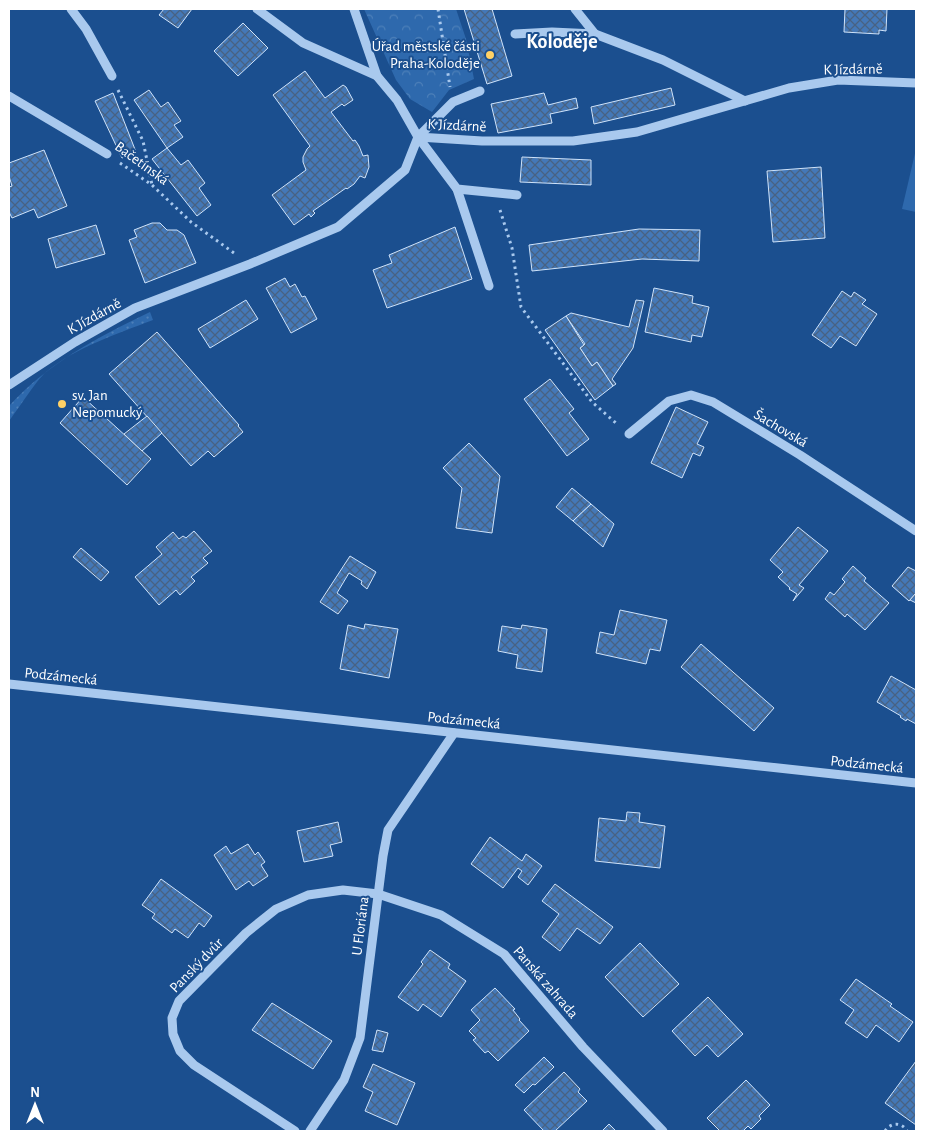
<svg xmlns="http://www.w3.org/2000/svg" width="925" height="1140" font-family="'Alegreya Sans',sans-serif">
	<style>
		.grass { fill: url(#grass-dots) }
		.park { fill: url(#park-crowns) }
		.pitch { fill: #2e69ad }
		.building { fill: url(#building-cross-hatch); stroke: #cfe3fa }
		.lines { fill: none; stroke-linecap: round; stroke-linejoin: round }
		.path { stroke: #a9c9ee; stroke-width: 3; stroke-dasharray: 2.5 4; stroke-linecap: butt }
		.minor { stroke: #a9c9ee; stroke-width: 9 }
		.poi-dot { fill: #ffd166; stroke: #1b4f8f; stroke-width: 2 }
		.labels { text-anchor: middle; stroke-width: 4; stroke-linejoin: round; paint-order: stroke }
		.poi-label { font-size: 15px; fill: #fff; stroke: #1b4f8f; text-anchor: end }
		.street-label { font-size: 15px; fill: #fff; stroke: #1b4f8f }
		.district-label { font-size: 20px; font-weight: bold; fill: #fff; stroke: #1b4f8f }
	</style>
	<defs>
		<pattern id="grass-dots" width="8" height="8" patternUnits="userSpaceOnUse" patternTransform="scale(1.25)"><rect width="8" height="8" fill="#2e69ad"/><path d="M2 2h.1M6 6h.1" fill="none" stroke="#4d80b9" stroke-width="1.8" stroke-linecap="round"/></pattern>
		<pattern id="park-crowns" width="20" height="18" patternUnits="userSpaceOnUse" patternTransform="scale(1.25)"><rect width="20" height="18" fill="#2e69ad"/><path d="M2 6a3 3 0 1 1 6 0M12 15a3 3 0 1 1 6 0" fill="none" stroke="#4d80b9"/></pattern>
		<pattern id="building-cross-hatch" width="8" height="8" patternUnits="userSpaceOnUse" patternTransform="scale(1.25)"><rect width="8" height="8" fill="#4478b7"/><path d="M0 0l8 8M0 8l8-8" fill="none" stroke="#486282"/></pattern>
	</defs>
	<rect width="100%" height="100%" fill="#1b4f8f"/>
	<path class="grass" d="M150 312 153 320C117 334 76 347 46 372 35 382 19 408 9 421V406C48 363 98 337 150 312Z"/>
	<path class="park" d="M364 9H456L466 39 474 79 449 90 432 112 410 99 396 80Z"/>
	<path class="pitch" d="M916 149V212L902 209Z"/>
	<g class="building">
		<path d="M164 9H192L178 28 159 15Z"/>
		<path d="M464 9H492L512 76 487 84Z"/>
		<path d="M845 9H887L886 31 879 30V34L844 32Z"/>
		<path d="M243 23 268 48 238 76 214 51Z"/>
		<path d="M305 71 325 98 343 85 346 87 353 100 344 106 342 104 331 112 353 141 355 140 359 146 363 156 368 155 369 167 365 178 360 176 354 184 347 189 346 188 313 211 315 213 311 217 309 214 294 225 272 195 306 170 303 162V157L307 149 310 146 273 95Z"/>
		<path d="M671 88 675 105 594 124 591 107Z"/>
		<path d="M149 90 161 107 168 102 181 121 174 125 183 137 167 148 134 100Z"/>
		<path d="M113 93 136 152 122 158 95 101Z"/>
		<path d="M544 93 548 105 576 98 578 108 550 114 552 123 498 133 491 104Z"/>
		<path d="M167 148 181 165 188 160 205 183 199 188 211 205 197 216 152 159Z"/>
		<path d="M44 150 67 206 38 218 34 209 12 218 9 212V187L12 186 9 176V163Z"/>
		<path d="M522 157 591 160V185L520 182Z"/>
		<path d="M821 167 825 238 773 242 767 171Z"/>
		<path d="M152 223H160L167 230H177L184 235 196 263 145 283 129 240 137 237 134 230Z"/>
		<path d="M96 225 105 254 56 268 48 239Z"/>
		<path d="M455 227 472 279 387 308 373 270 392 263 389 255Z"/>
		<path d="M639 229 700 230 699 261 642 259 532 271 529 245Z"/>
		<path d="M285 278 290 287 295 284 302 297 305 296 317 319 291 333 266 288Z"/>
		<path d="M654 288 693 296 692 303 709 307 702 337 692 335 691 342 645 332Z"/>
		<path d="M842 291 851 297 854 292 866 300 862 304 877 314 856 346 840 336 831 348 812 335Z"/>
		<path d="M246 300 258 319 210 348 198 329Z"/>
		<path d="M636 300 644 301 633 348 612 379 616 384 613 386 597 362 592 366 580 348 585 344 566 316 571 313 629 327Z"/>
		<path d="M566 316 584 345 580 348 592 366 597 362 613 386 595 400 545 330Z"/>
		<path d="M157 332 239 425 238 426 243 432 214 457 208 451 191 466 109 374Z"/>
		<path d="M550 379 574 409 569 413 589 439 567 456 524 399Z"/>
		<path d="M83 397 151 459 127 485 60 423Z"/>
		<path d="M676 407 708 422 697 444 704 447 700 456 693 453 682 478 651 463Z"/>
		<path d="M147 416 162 433 142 451 124 434Z"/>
		<path d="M469 443 500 476 492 533 456 528 462 488 443 468Z"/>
		<path d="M572 488 591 504 573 521 556 507Z"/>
		<path d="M591 504 614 524 603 547 573 521Z"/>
		<path d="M798 527 828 551 799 585 804 588 793 601 797 594 789 589 790 588 778 577 783 572 770 560Z"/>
		<path d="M194 531 212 551 203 558 208 563 191 577 195 581 180 595 176 590 159 605 135 577 162 554 156 547 173 532 179 539 183 536 186 538Z"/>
		<path d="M81 548 109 572 101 581 73 557Z"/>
		<path d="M350 556 376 572 367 589 361 584 362 581 349 573 337 593 348 601 338 614 320 602Z"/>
		<path d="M853 566 866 578 864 581 889 603 865 630 847 614 845 617 825 599 830 592 834 595 845 582 842 579Z"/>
		<path d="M908 567 916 571V593L909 601 892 586Z"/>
		<path d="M916 593V603L910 600Z"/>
		<path d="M620 610 667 620 660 651 650 649 646 664 596 653 600 632 614 635Z"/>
		<path d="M365 624 398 629 389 678 340 669 348 625 364 629Z"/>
		<path d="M522 625 547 629 542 672 516 668 518 655 498 651 502 626 521 629Z"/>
		<path d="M701 644 774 708 754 731 681 667Z"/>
		<path d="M891 676 916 690V724L907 719 906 721 900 717 901 716 877 702Z"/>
		<path d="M627 812 640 813 639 822 665 826 660 868 595 861 599 818 626 821Z"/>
		<path d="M338 822 342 842 330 845 333 856 304 862 297 831Z"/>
		<path d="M490 837 522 861 526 854 542 866 528 885 518 877 522 871 518 868 503 888 471 864Z"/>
		<path d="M248 844 255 855 258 852 265 862 261 865 268 876 253 886 249 881 236 890 214 855 226 846 231 854Z"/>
		<path d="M161 879 212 916 204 927 199 923 188 938 175 929 172 933 152 918 155 914 142 905Z"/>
		<path d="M555 884 613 927 600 944 577 928 560 951 542 937 559 914 542 901Z"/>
		<path d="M640 943 679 984 643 1017 605 977Z"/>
		<path d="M430 950 450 964 448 968 466 981 441 1017 423 1004 418 1011 398 997 423 964 421 962Z"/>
		<path d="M856 979 892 1004 890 1006 913 1022 899 1042 876 1025 867 1038 845 1023 854 1010 840 1000Z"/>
		<path d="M495 988 515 1009 513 1010 520 1019 519 1020 529 1031 498 1061 488 1051 485 1053 473 1040 476 1038 469 1031 480 1020 471 1010Z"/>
		<path d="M708 997 743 1034 718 1057 707 1045 695 1056 672 1031Z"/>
		<path d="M272 1003 332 1041 313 1069 252 1030Z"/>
		<path d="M377 1030 388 1033 383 1052 372 1050Z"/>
		<path d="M544 1057 554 1067 535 1085 533 1084 524 1093 515 1085Z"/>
		<path d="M916 1061V1125L885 1103Z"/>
		<path d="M373 1064 415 1083 397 1125 365 1111 373 1092 363 1087Z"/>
		<path d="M564 1072 580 1089 578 1092 587 1101 555 1131H544L524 1110Z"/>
		<path d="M746 1080 770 1105 759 1116 761 1119 751 1129 748 1126 743 1131H720L707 1118Z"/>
		<path d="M609 1124 616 1131H602Z"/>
	</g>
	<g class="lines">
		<g class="path">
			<path d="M438 9 450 87"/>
			<path d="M118 90 143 141 152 185"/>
			<path d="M120 163 152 185 191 222 234 253"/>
			<path d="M500 210 512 248 521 307 592 402 617 424"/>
			<path d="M885 1131C891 1122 902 1122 907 1131"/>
		</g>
		<g class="minor">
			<path d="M71 9 86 29 112 76"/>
			<path d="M257 9 303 43 377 76 397 100 418 137 457 189 517 195"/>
			<path d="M354 9 377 76"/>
			<path d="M575 9 595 34"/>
			<path d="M515 34 552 32 595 34 663 60 745 101"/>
			<path d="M9 96 107 154"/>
			<path d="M418 137 482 141H573L637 132 789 88 838 80 916 83"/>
			<path d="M457 189 489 286"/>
			<path d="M9 385 75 342 135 308 250 264 338 227 405 170 418 137 453 102 480 91"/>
			<path d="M629 434 669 401 691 395 713 402 800 455 916 531"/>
			<path d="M9 684 916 783"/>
			<path d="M295 1131 194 1065 180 1051 173 1034 172 1018 179 1001 246 933 276 909 308 895 343 890 378 894 441 915 504 954 583 1047 663 1131"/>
			<path d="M310 1131 344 1080 360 1038 383 856 388 830 454 733"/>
		</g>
	</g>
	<g class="poi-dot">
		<circle cx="490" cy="55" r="5"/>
		<circle cx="62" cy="404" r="5"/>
	</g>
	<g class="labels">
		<g class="poi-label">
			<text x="480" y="51">Úřad městské části<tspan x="480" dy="17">Praha-Koloděje</tspan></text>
			<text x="72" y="400" text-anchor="start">sv. Jan<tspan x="72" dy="17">Nepomucký</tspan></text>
		</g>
		<g class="street-label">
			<text transform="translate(853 69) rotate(-1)" y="5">K Jízdárně</text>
			<text transform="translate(457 125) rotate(3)" y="5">K Jízdárně</text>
			<text transform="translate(142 163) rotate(36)" y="5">Bačetínská</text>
			<text transform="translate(94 316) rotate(-29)" y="5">K Jízdárně</text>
			<text transform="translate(781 428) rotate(31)" y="5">Šachovská</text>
			<text transform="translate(61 676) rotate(6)" y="5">Podzámecká</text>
			<text transform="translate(464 720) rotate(6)" y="5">Podzámecká</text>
			<text transform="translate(867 764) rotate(6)" y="5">Podzámecká</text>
			<text transform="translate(360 926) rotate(-83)" y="5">U Floriána</text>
			<text transform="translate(196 965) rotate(-46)" y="5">Panský dvůr</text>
			<text transform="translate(546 982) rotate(49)" y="5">Panská zahrada</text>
		</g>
		<g class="district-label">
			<text x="562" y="48">Koloděje</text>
		</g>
	</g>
	<rect width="925" height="1140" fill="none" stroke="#ffffff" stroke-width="20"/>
	<g transform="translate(35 1105)" stroke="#1b4f8f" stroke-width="4" paint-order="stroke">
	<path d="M0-4L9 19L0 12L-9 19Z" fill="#ffffff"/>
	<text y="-8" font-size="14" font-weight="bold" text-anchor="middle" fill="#ffffff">N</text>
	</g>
</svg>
